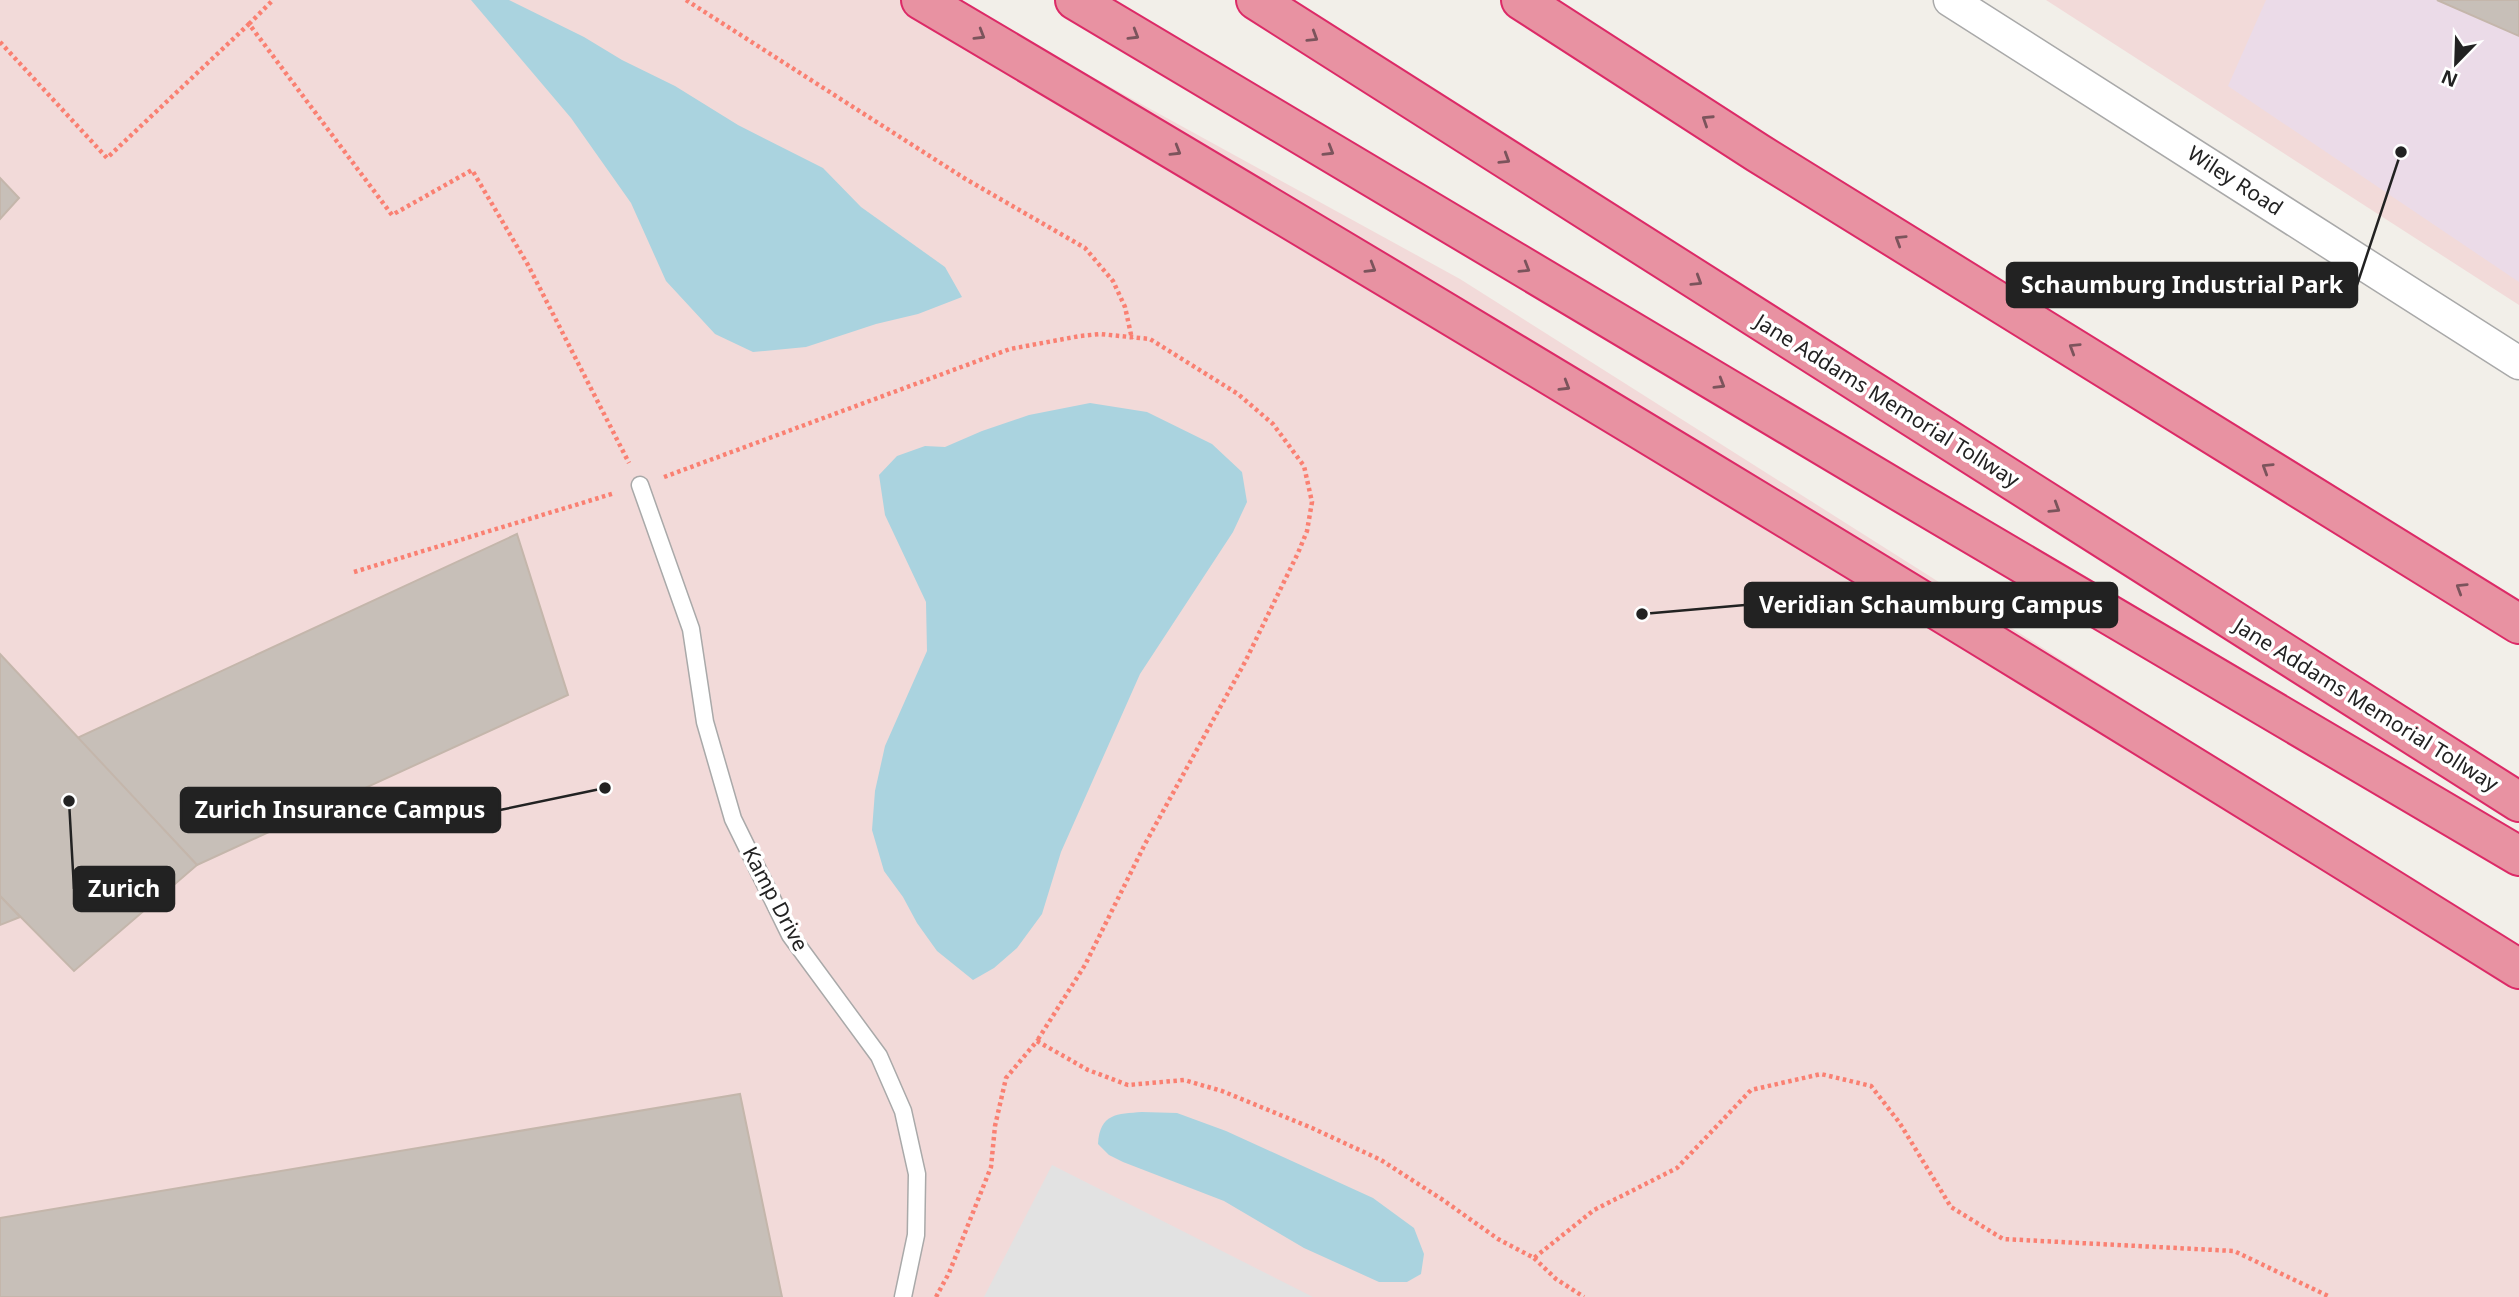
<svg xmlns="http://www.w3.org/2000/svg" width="2519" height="1297" font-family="'Noto Sans',sans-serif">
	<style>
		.commercial { fill: #f2dad9 }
		.industrial { fill: #ebdbe8 }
		.parking { fill: #e2e2e2 }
		.water { fill: #aad3df }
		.building { fill: #c7bfb8; stroke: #c4b6ab; stroke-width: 2 }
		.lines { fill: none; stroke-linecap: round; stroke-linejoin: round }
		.service-casing { stroke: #a9a9a9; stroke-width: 19 }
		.minor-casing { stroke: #a9a9a9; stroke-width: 35 }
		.motorway-casing { stroke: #dc2a67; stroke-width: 42 }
		.path { stroke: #fa8072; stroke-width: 4.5; stroke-dasharray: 3.5 3.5; stroke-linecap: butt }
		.service { stroke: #fff; stroke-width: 16 }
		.minor { stroke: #fff; stroke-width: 32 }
		.motorway { stroke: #e892a2; stroke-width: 38 }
		.oneway { stroke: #7b545c }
		.labels { text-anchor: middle; stroke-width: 7; stroke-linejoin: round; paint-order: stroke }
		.street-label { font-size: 21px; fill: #222; stroke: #fff }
		.leader { fill: none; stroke: #222; stroke-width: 2.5 }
		.callout-dot { fill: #222; stroke: #fff; stroke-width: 2.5 }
		.callout { fill: #222; stroke: #222; stroke-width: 2.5 }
		.callout-label { font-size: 23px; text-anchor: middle; font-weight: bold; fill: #fff }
	</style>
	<rect width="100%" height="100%" fill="#f2efe9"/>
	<g class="commercial">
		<path d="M0 0H952L1460 279 2519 949V1297H0Z"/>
		<path d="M2046 0H2519V305Z"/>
	</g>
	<path class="industrial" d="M2266 0H2519V282L2228 86Z"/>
	<path class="parking" d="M1052 1165 1313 1297H984Z"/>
	<g class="water">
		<path d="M471 0H509L584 37 622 60 675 86 738 125 823 168 861 207 945 267 962 297 918 314 876 324 806 347 753 352 715 334 666 281 631 203 571 118Z"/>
		<path d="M1090 403 1147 412 1212 444 1242 472 1247 502 1233 532 1140 674 1061 852 1042 914 1017 948 994 968 973 980 937 951 917 923 903 897 884 871 872 830 875 791 885 746 927 651 926 602 885 515 879 475 897 456 925 446 945 447 982 431 1029 415Z"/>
		<path d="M1142 1112 1177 1113 1226 1131 1373 1198 1414 1228 1424 1254 1421 1274 1407 1282H1379L1304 1248 1224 1201 1123 1162 1109 1155 1098 1144C1100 1113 1117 1114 1142 1112Z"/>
	</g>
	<g class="building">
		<path d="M2437 0H2519V36Z"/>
		<path d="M0 178 19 198 0 219Z"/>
		<path d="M517 534 568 695 197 865 77 738Z"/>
		<path d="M0 654 197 865 74 971 0 896Z"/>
		<path d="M0 896 20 917 0 925Z"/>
		<path d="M740 1094 782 1297H0V1218Z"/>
	</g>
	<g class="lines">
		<defs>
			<path id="service" d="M640 485 691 629 705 722 733 819 790 935 879 1056 903 1111 917 1174 916 1235 903 1297"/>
			<path id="minor" d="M1950 0 2519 363"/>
			<g id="motorway">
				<path d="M921 0C1457 317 1991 639 2519 969"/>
				<path d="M1075 0 1906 495 2519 856"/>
				<path d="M1256 0 2519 802"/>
				<path d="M1521 0 1758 153 2519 624"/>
			</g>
		</defs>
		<use href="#service" class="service-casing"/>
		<use href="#minor" class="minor-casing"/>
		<use href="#motorway" class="motorway-casing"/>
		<g class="path">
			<path d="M686 0 964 178 1085 248 1113 281 1125 307 1132 339"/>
			<path d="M249 24 273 0"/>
			<path d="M0 42 107 158 249 24 392 215 472 170 528 265 629 463"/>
			<path d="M664 477 1010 349 1080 336 1100 334 1150 339 1238 394 1273 424 1304 466 1312 502 1307 531 1298 553 1245 662 1145 844 1085 965 1037 1041"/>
			<path d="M354 572 615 493"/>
			<path d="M1534 1258 1556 1279 1584 1297"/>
			<path d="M936 1297 949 1273 991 1167 995 1126 1006 1078 1037 1041 1088 1070 1128 1085 1184 1080 1222 1091 1312 1128 1381 1160 1443 1200 1498 1239 1534 1258 1594 1210 1677 1168 1751 1090 1821 1074 1871 1086 1899 1122 1951 1207 2003 1239 2234 1251 2330 1297"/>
		</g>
		<use href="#service" class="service"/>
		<use href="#minor" class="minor"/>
		<use href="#motorway" class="motorway"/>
	</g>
	<defs><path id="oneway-chevron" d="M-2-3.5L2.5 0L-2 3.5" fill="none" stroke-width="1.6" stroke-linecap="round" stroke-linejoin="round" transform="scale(1.75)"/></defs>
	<g class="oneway">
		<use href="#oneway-chevron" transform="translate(980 35) rotate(31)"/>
		<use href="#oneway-chevron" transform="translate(1134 35) rotate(31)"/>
		<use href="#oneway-chevron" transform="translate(1313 37) rotate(32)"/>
		<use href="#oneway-chevron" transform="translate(1707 120) rotate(-147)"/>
		<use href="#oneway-chevron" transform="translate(1176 151) rotate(31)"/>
		<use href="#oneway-chevron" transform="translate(1329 151) rotate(31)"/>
		<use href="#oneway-chevron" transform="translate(1505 159) rotate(32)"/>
		<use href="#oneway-chevron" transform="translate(1900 240) rotate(-148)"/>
		<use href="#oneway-chevron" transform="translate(1371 268) rotate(31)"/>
		<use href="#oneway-chevron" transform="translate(1525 268) rotate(31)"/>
		<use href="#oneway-chevron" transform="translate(1697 281) rotate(32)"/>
		<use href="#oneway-chevron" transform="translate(2074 348) rotate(-148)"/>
		<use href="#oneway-chevron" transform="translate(1720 384) rotate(31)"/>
		<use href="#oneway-chevron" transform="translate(1565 386) rotate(31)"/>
		<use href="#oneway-chevron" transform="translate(2267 468) rotate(-148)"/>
		<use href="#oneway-chevron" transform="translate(2055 508) rotate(32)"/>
		<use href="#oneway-chevron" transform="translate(2461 588) rotate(-148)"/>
	</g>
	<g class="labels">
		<g class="street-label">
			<text transform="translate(2235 181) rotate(33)" y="7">Wiley Road</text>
			<text transform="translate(1887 401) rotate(32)" y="7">Jane Addams Memorial Tollway</text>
			<text transform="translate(2366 705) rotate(32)" y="7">Jane Addams Memorial Tollway</text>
			<text transform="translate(775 899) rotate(62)" y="7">Kamp Drive</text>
		</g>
	</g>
	<path class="leader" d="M2401 152L2357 285M1642 614L1745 605M605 788L500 810M69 801L74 889"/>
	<g class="callout-dot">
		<circle cx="2401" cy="152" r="7"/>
		<circle cx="1642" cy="614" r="7"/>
		<circle cx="605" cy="788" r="7"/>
		<circle cx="69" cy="801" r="7"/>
	</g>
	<g class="callout">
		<rect x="2007" y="263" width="350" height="44" rx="7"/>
		<rect x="1745" y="583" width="372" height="44" rx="7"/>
		<rect x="181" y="788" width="319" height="44" rx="7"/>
		<rect x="74" y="867" width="100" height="44" rx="7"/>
	</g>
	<g class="callout-label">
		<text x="2182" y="293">Schaumburg Industrial Park</text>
		<text x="1931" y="613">Veridian Schaumburg Campus</text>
		<text x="340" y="818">Zurich Insurance Campus</text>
		<text x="124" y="897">Zurich</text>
	</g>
	<g transform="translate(2456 63) rotate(203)" stroke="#ffffff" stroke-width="5" paint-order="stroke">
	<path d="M0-5L12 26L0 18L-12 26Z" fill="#222222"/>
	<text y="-10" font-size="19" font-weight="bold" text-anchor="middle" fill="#222222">N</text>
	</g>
</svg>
